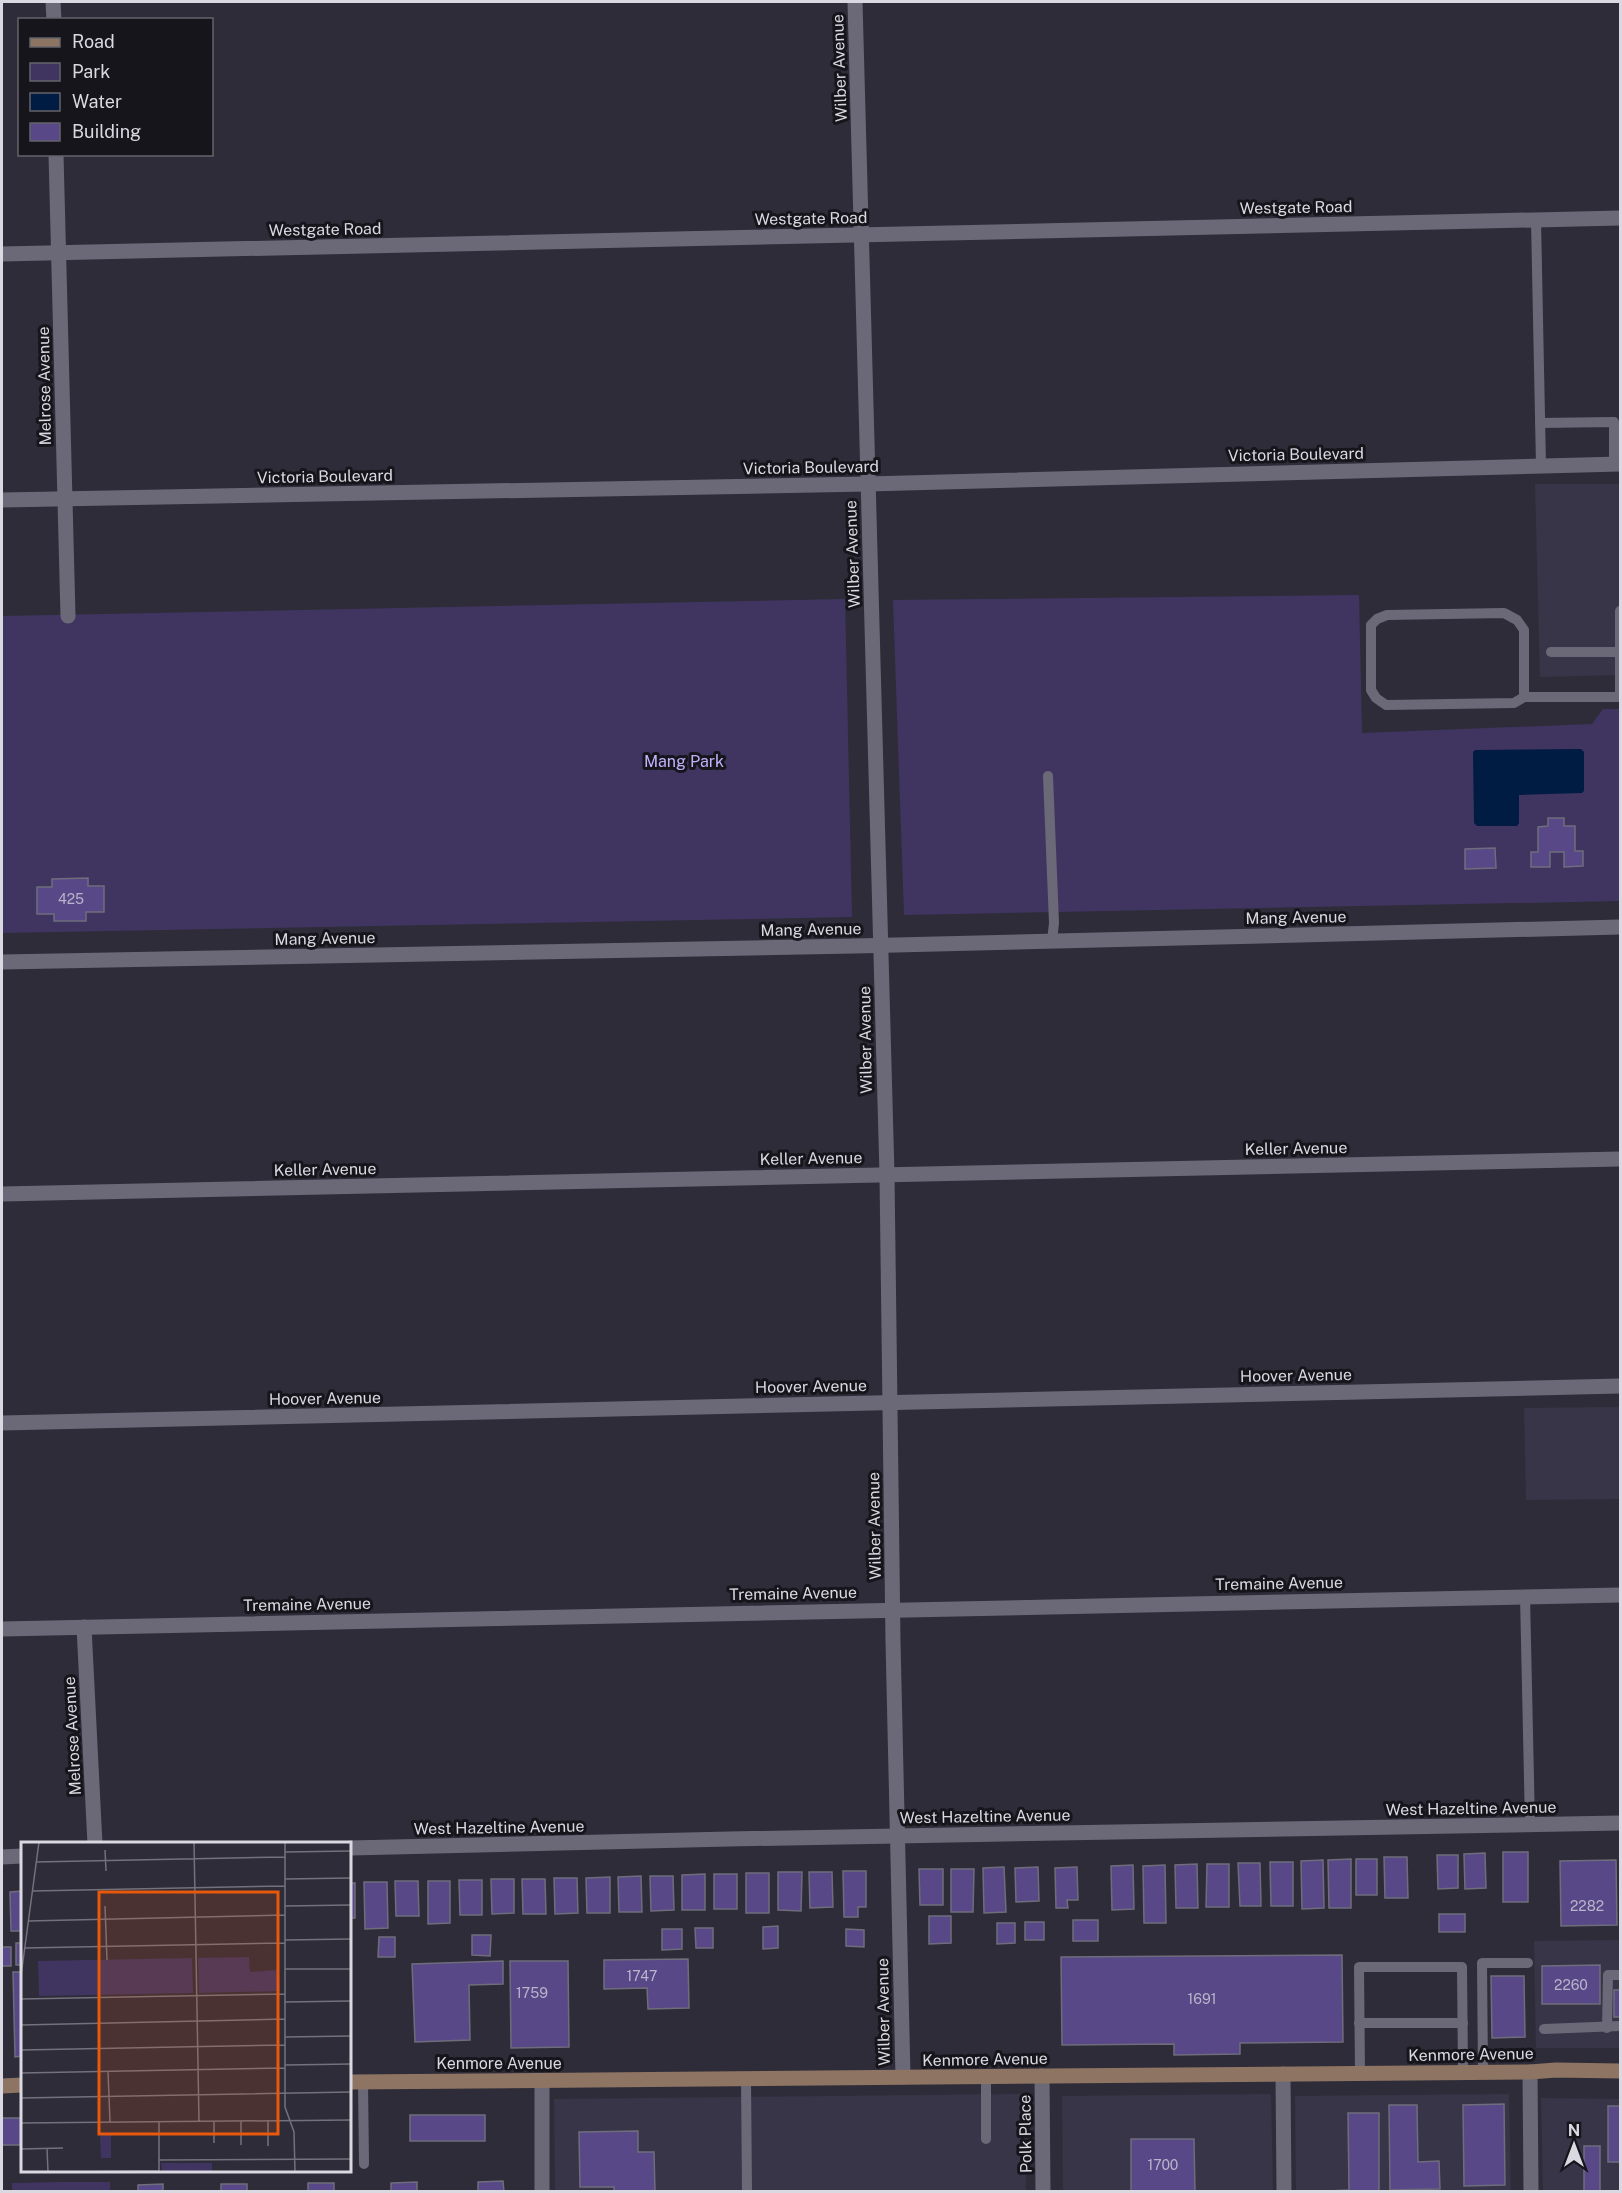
<svg xmlns="http://www.w3.org/2000/svg" width="1622" height="2193" font-family="'Public Sans',sans-serif">
	<style>
		.built { fill: #383548 }
		.green { fill: #403561 }
		.water { fill: #001c42 }
		.building { fill: #584887; stroke: #6f6d7c; stroke-width: 1.5 }
		.lines { fill: none; stroke-linecap: round; stroke-linejoin: round }
		.lane { stroke: #6b6978; stroke-width: 10 }
		.street { stroke: #6b6978; stroke-width: 15 }
		.secondary { stroke: #8e7563; stroke-width: 15 }
		.labels { text-anchor: middle; stroke-width: 6; stroke-linejoin: round; paint-order: stroke }
		.number-label { font-size: 14px; fill: #bab4ca }
		.street-label { font-size: 16px; fill: #dad8e1; stroke: #16151b }
		.park-label { font-size: 16px; fill: #c1b2fc; stroke: #16151b }
		.inset-road { fill: none; stroke: #73717c; stroke-width: 1.5 }
		.view { fill: #e8590c; fill-opacity: 0.15; stroke: #e8590c; stroke-width: 3 }
		.inset-edge { fill: none; stroke: #dad8e1; stroke-width: 3 }
	</style>
	<rect width="100%" height="100%" fill="#2f2c39"/>
	<g class="built">
		<path d="M1535 484H1620V675L1540 677Z"/>
		<path d="M1620 1407V1499L1526 1500 1524 1408Z"/>
		<path d="M1620 1940V2048H1536L1534 1941Z"/>
		<path d="M1025 2094 1026 2191H555L554 2099Z"/>
		<path d="M1271 2094 1273 2191H1063L1062 2096Z"/>
		<path d="M1509 2094 1511 2191H1296L1295 2096Z"/>
		<path d="M1541 2098 1620 2099V2191H1543Z"/>
	</g>
	<g class="green">
		<path d="M1359 595 1362 733 1592 724 1603 709H1620V901L904 915 893 600Z"/>
		<path d="M845 599 852 917 2 933V616Z"/>
		<path d="M61 2182H110V2191H12V2183Z"/>
	</g>
	<path class="water" d="M1581 749 1584 752V791L1582 793 1519 795V823L1517 826H1477L1474 823 1473 752 1475 750Z"/>
	<g class="building">
		<path d="M1548 818H1564V826H1575V851H1583V866L1564 867V852H1550V867H1531V852H1538V827L1548 826Z"/>
		<path d="M1495 848 1496 868 1465 869V849Z"/>
		<path d="M88 878V886H104V912H86V921H54V914H37V887H52V879Z"/>
		<rect x="1503" y="1852" width="25" height="50"/>
		<path d="M1485 1853 1486 1888 1465 1889 1464 1854Z"/>
		<path d="M1437 1855H1458V1888L1438 1889Z"/>
		<path d="M1384 1857H1407L1408 1898H1385Z"/>
		<path d="M1351 1859V1908H1329L1328 1860Z"/>
		<rect x="1356" y="1859" width="21" height="36"/>
		<path d="M1323 1860 1324 1908 1302 1909 1301 1861Z"/>
		<path d="M1616 1860 1617 1925 1561 1926 1560 1861Z"/>
		<path d="M1270 1862H1293V1906H1271Z"/>
		<path d="M1238 1863H1260L1261 1906H1240Z"/>
		<path d="M1197 1864 1198 1908H1176L1175 1865Z"/>
		<path d="M1207 1864H1229V1907H1206Z"/>
		<path d="M1133 1865 1134 1909 1112 1910 1111 1866Z"/>
		<path d="M1165 1865 1166 1923H1144L1143 1866Z"/>
		<path d="M1004 1867 1006 1912 984 1913 983 1868Z"/>
		<path d="M1038 1867 1039 1901 1016 1902 1015 1868Z"/>
		<path d="M1077 1867 1078 1900H1067L1068 1908H1056L1055 1868Z"/>
		<path d="M919 1869H943V1905H920Z"/>
		<path d="M951 1869H974L973 1912H951Z"/>
		<path d="M843 1871H866V1907H858V1917H844Z"/>
		<path d="M778 1872H802L801 1911 778 1910Z"/>
		<path d="M809 1872H832L833 1907 810 1908Z"/>
		<rect x="746" y="1873" width="23" height="40"/>
		<path d="M705 1874V1910H682V1875Z"/>
		<rect x="714" y="1874" width="23" height="35"/>
		<path d="M641 1876 642 1912H619L618 1877Z"/>
		<path d="M650 1876H673L674 1910 651 1911Z"/>
		<path d="M610 1877V1913H587L586 1878Z"/>
		<path d="M554 1878H577L578 1913 555 1914Z"/>
		<path d="M491 1879H514V1913L492 1914Z"/>
		<path d="M522 1879H545L546 1914H523Z"/>
		<path d="M459 1880H482V1915H460Z"/>
		<path d="M395 1881H418L419 1916H396Z"/>
		<path d="M428 1881H450V1923L428 1924Z"/>
		<path d="M364 1882H387L388 1928 365 1929Z"/>
		<rect x="350" y="1883" width="5" height="35"/>
		<path d="M22 1891V1931H11L10 1892Z"/>
		<rect x="1439" y="1914" width="26" height="18"/>
		<path d="M929 1916H951V1943L929 1944Z"/>
		<rect x="1073" y="1920" width="25" height="21"/>
		<rect x="1025" y="1922" width="19" height="18"/>
		<path d="M997 1923H1015V1943L997 1944Z"/>
		<path d="M778 1926V1948L763 1949V1927Z"/>
		<path d="M695 1928H713V1948H696Z"/>
		<path d="M662 1929H682V1949L662 1950Z"/>
		<path d="M846 1929 864 1930V1947L846 1946Z"/>
		<path d="M472 1935H491L490 1956 472 1955Z"/>
		<path d="M379 1937H395V1957H378Z"/>
		<rect x="16" y="1943" width="6" height="22"/>
		<rect x="2" y="1947" width="9" height="19"/>
		<path d="M1342 1955 1343 2042 1240 2043V2054L1174 2055V2044L1062 2045 1061 1957Z"/>
		<path d="M688 1959 689 2008 648 2009 647 1988 604 1989V1960Z"/>
		<path d="M503 1961V1984L469 1985 470 2040 415 2042 412 1964Z"/>
		<path d="M510 1961H568L569 2047 511 2048Z"/>
		<path d="M1600 1965V2004H1542V1966Z"/>
		<path d="M13 1972H22V2056L15 2057Z"/>
		<path d="M1491 1976H1524L1525 2037 1492 2038Z"/>
		<rect x="1614" y="1990" width="6" height="27"/>
		<path d="M1504 2104 1505 2185 1464 2186 1463 2105Z"/>
		<path d="M1389 2105H1417L1418 2162 1439 2161 1440 2189 1390 2190Z"/>
		<rect x="1608" y="2106" width="12" height="56"/>
		<path d="M1348 2113H1379V2192H1306L1349 2190Z"/>
		<rect x="410" y="2115" width="75" height="26"/>
		<rect x="2" y="2118" width="20" height="27"/>
		<path d="M638 2131V2152H654L655 2192H614V2187H580L579 2132Z"/>
		<path d="M1131 2139H1194L1195 2192H1131Z"/>
		<rect x="1584" y="2146" width="16" height="46"/>
		<path d="M503 2181 504 2192H478V2182Z"/>
		<path d="M417 2182V2192H391V2183Z"/>
		<rect x="308" y="2183" width="26" height="9"/>
		<path d="M163 2184V2192H138V2185Z"/>
		<rect x="221" y="2184" width="26" height="8"/>
	</g>
	<g class="lines">
		<g class="lane">
			<path d="M1536 220 1541 466"/>
			<path d="M1540 423 1614 422V464"/>
			<path d="M1551 652H1620"/>
			<path d="M1524 697V630L1517 620 1504 613 1387 615 1377 619 1371 625V690L1376 698 1386 705 1514 703 1524 697H1620"/>
			<path d="M1620 697V611"/>
			<path d="M1048 776 1054 923 1052 941"/>
			<path d="M1525 1596 1530 1825"/>
			<path d="M1359 2023H1463"/>
			<path d="M1607 2028 1608 1975H1620"/>
			<path d="M1544 2029 1620 2026"/>
			<path d="M1483 2072 1482 1963H1528"/>
			<path d="M1360 2073 1359 1967H1462L1463 2072"/>
			<path d="M986 2077V2139"/>
			<path d="M746 2079 747 2192"/>
			<path d="M363 2082 364 2164"/>
		</g>
		<g class="street">
			<path d="M53 2 54 20"/>
			<path d="M855 2 887 1175 893 1641 903 2077"/>
			<path d="M56 154 68 616"/>
			<path d="M2 254 1620 218"/>
			<path d="M2 500 868 484 1620 464"/>
			<path d="M2 962 855 946 1620 927"/>
			<path d="M2 1194 1620 1159"/>
			<path d="M2 1423 1620 1386"/>
			<path d="M84 1627 95 1844"/>
			<path d="M2 1629 1620 1595"/>
			<path d="M350 1848 729 1839 1620 1823"/>
			<path d="M2 1857 22 1856"/>
			<path d="M1530 2072 1531 2192"/>
			<path d="M1283 2074 1284 2192"/>
			<path d="M1042 2076 1043 2192"/>
			<path d="M542 2081V2192"/>
		</g>
		<g class="secondary">
			<path d="M350 2082 1530 2072 1556 2070 1620 2071"/>
			<path d="M2 2086 22 2085"/>
		</g>
	</g>
	<g class="labels">
		<g class="number-label">
			<text x="71" y="904">425</text>
			<text x="1587" y="1911">2282</text>
			<text x="642" y="1981">1747</text>
			<text x="1571" y="1990">2260</text>
			<text x="532" y="1998">1759</text>
			<text x="1202" y="2004">1691</text>
			<text x="1163" y="2170">1700</text>
		</g>
		<g class="street-label">
			<text transform="translate(839 68) rotate(-92)" y="6">Wilber Avenue</text>
			<text transform="translate(1296 207) rotate(-1)" y="6">Westgate Road</text>
			<text transform="translate(811 218) rotate(-1)" y="6">Westgate Road</text>
			<text transform="translate(325 229) rotate(-1)" y="6">Westgate Road</text>
			<text transform="translate(44 386) rotate(-91)" y="6">Melrose Avenue</text>
			<text transform="translate(1296 454) rotate(-1)" y="6">Victoria Boulevard</text>
			<text transform="translate(811 467) rotate(-1)" y="6">Victoria Boulevard</text>
			<text transform="translate(325 476) rotate(-1)" y="6">Victoria Boulevard</text>
			<text transform="translate(852 554) rotate(-92)" y="6">Wilber Avenue</text>
			<text transform="translate(1296 917) rotate(-1)" y="6">Mang Avenue</text>
			<text transform="translate(811 929) rotate(-1)" y="6">Mang Avenue</text>
			<text transform="translate(325 938) rotate(-1)" y="6">Mang Avenue</text>
			<text transform="translate(865 1040) rotate(-91)" y="6">Wilber Avenue</text>
			<text transform="translate(1296 1148) rotate(-1)" y="6">Keller Avenue</text>
			<text transform="translate(811 1158) rotate(-1)" y="6">Keller Avenue</text>
			<text transform="translate(325 1169) rotate(-1)" y="6">Keller Avenue</text>
			<text transform="translate(1296 1375) rotate(-1)" y="6">Hoover Avenue</text>
			<text transform="translate(811 1386) rotate(-1)" y="6">Hoover Avenue</text>
			<text transform="translate(325 1398) rotate(-1)" y="6">Hoover Avenue</text>
			<text transform="translate(874 1526) rotate(-91)" y="6">Wilber Avenue</text>
			<text transform="translate(1279 1583) rotate(-1)" y="6">Tremaine Avenue</text>
			<text transform="translate(793 1593) rotate(-1)" y="6">Tremaine Avenue</text>
			<text transform="translate(307 1604) rotate(-1)" y="6">Tremaine Avenue</text>
			<text transform="translate(72 1736) rotate(-93)" y="6">Melrose Avenue</text>
			<text transform="translate(1471 1808) rotate(-1)" y="6">West Hazeltine Avenue</text>
			<text transform="translate(985 1816) rotate(-1)" y="6">West Hazeltine Avenue</text>
			<text transform="translate(499 1827) rotate(-1)" y="6">West Hazeltine Avenue</text>
			<text transform="translate(883 2012) rotate(-91)" y="6">Wilber Avenue</text>
			<text transform="translate(1471 2054) rotate(-1)" y="6">Kenmore Avenue</text>
			<text transform="translate(985 2059) rotate(-1)" y="6">Kenmore Avenue</text>
			<text x="499" y="2069">Kenmore Avenue</text>
			<text transform="translate(1025 2134) rotate(-91)" y="6">Polk Place</text>
		</g>
		<g class="park-label">
			<text x="684" y="767">Mang Park</text>
		</g>
	</g>
	<g transform="translate(21 1842)">
		<rect width="330" height="330" fill="#2f2c39"/>
		<path d="M228 115 229 130 258 128 259 149 178 151 177 116ZM171 116 172 151 18 154 17 119ZM79 291H90V316H80ZM140 321H191V330H141Z" fill="#403561"/>
		<path class="inset-road" d="M173 0 178 279M264 0V265L273 290 274 330M84 8 85 29M264 10 330 9M15 20 264 15M264 37 330 36M11 49 264 44M84 64 86 118M264 64 330 63M7 79 264 73M264 98 330 97M4 106 264 101M264 127H330M0 134 18 0M0 157 264 152M264 160 330 159M0 183 264 177M264 195 330 194M0 208 264 203M264 223 330 222M87 229 89 280M0 231 264 226M0 256 330 250M247 278V304M138 279V330M193 279V301M220 279V303M0 281 330 278M26 306 27 330M0 307 42 306M138 318 330 317M50 330 138 329"/>
		<path class="view" d="M78 50H257V292H78Z"/>
		<rect width="330" height="330" class="inset-edge"/>
	</g>
	<rect width="1622" height="2193" fill="none" stroke="#dad8e1" stroke-width="6"/>
	<rect x="18" y="18" width="195" height="138" fill="#16151b" stroke="#64636a" stroke-width="1.5"/>
	<rect x="30" y="38" width="30" height="9" fill="#8e7563" stroke="#64636a" stroke-width="1.5"/>
	<text x="72" y="48" font-size="18" fill="#dad8e1">Road</text>
	<rect x="30" y="63" width="30" height="18" fill="#403561" stroke="#64636a" stroke-width="1.5"/>
	<text x="72" y="78" font-size="18" fill="#dad8e1">Park</text>
	<rect x="30" y="93" width="30" height="18" fill="#001c42" stroke="#64636a" stroke-width="1.5"/>
	<text x="72" y="108" font-size="18" fill="#dad8e1">Water</text>
	<rect x="30" y="123" width="30" height="18" fill="#584887" stroke="#64636a" stroke-width="1.5"/>
	<text x="72" y="138" font-size="18" fill="#dad8e1">Building</text>
	<g transform="translate(1574 2145)" stroke="#16151b" stroke-width="4.5" paint-order="stroke">
	<path d="M0-4.5L10 22L0 15L-10 22Z" fill="#dad8e1"/>
	<text y="-9" font-size="16" font-weight="bold" text-anchor="middle" fill="#dad8e1">N</text>
	</g>
</svg>
